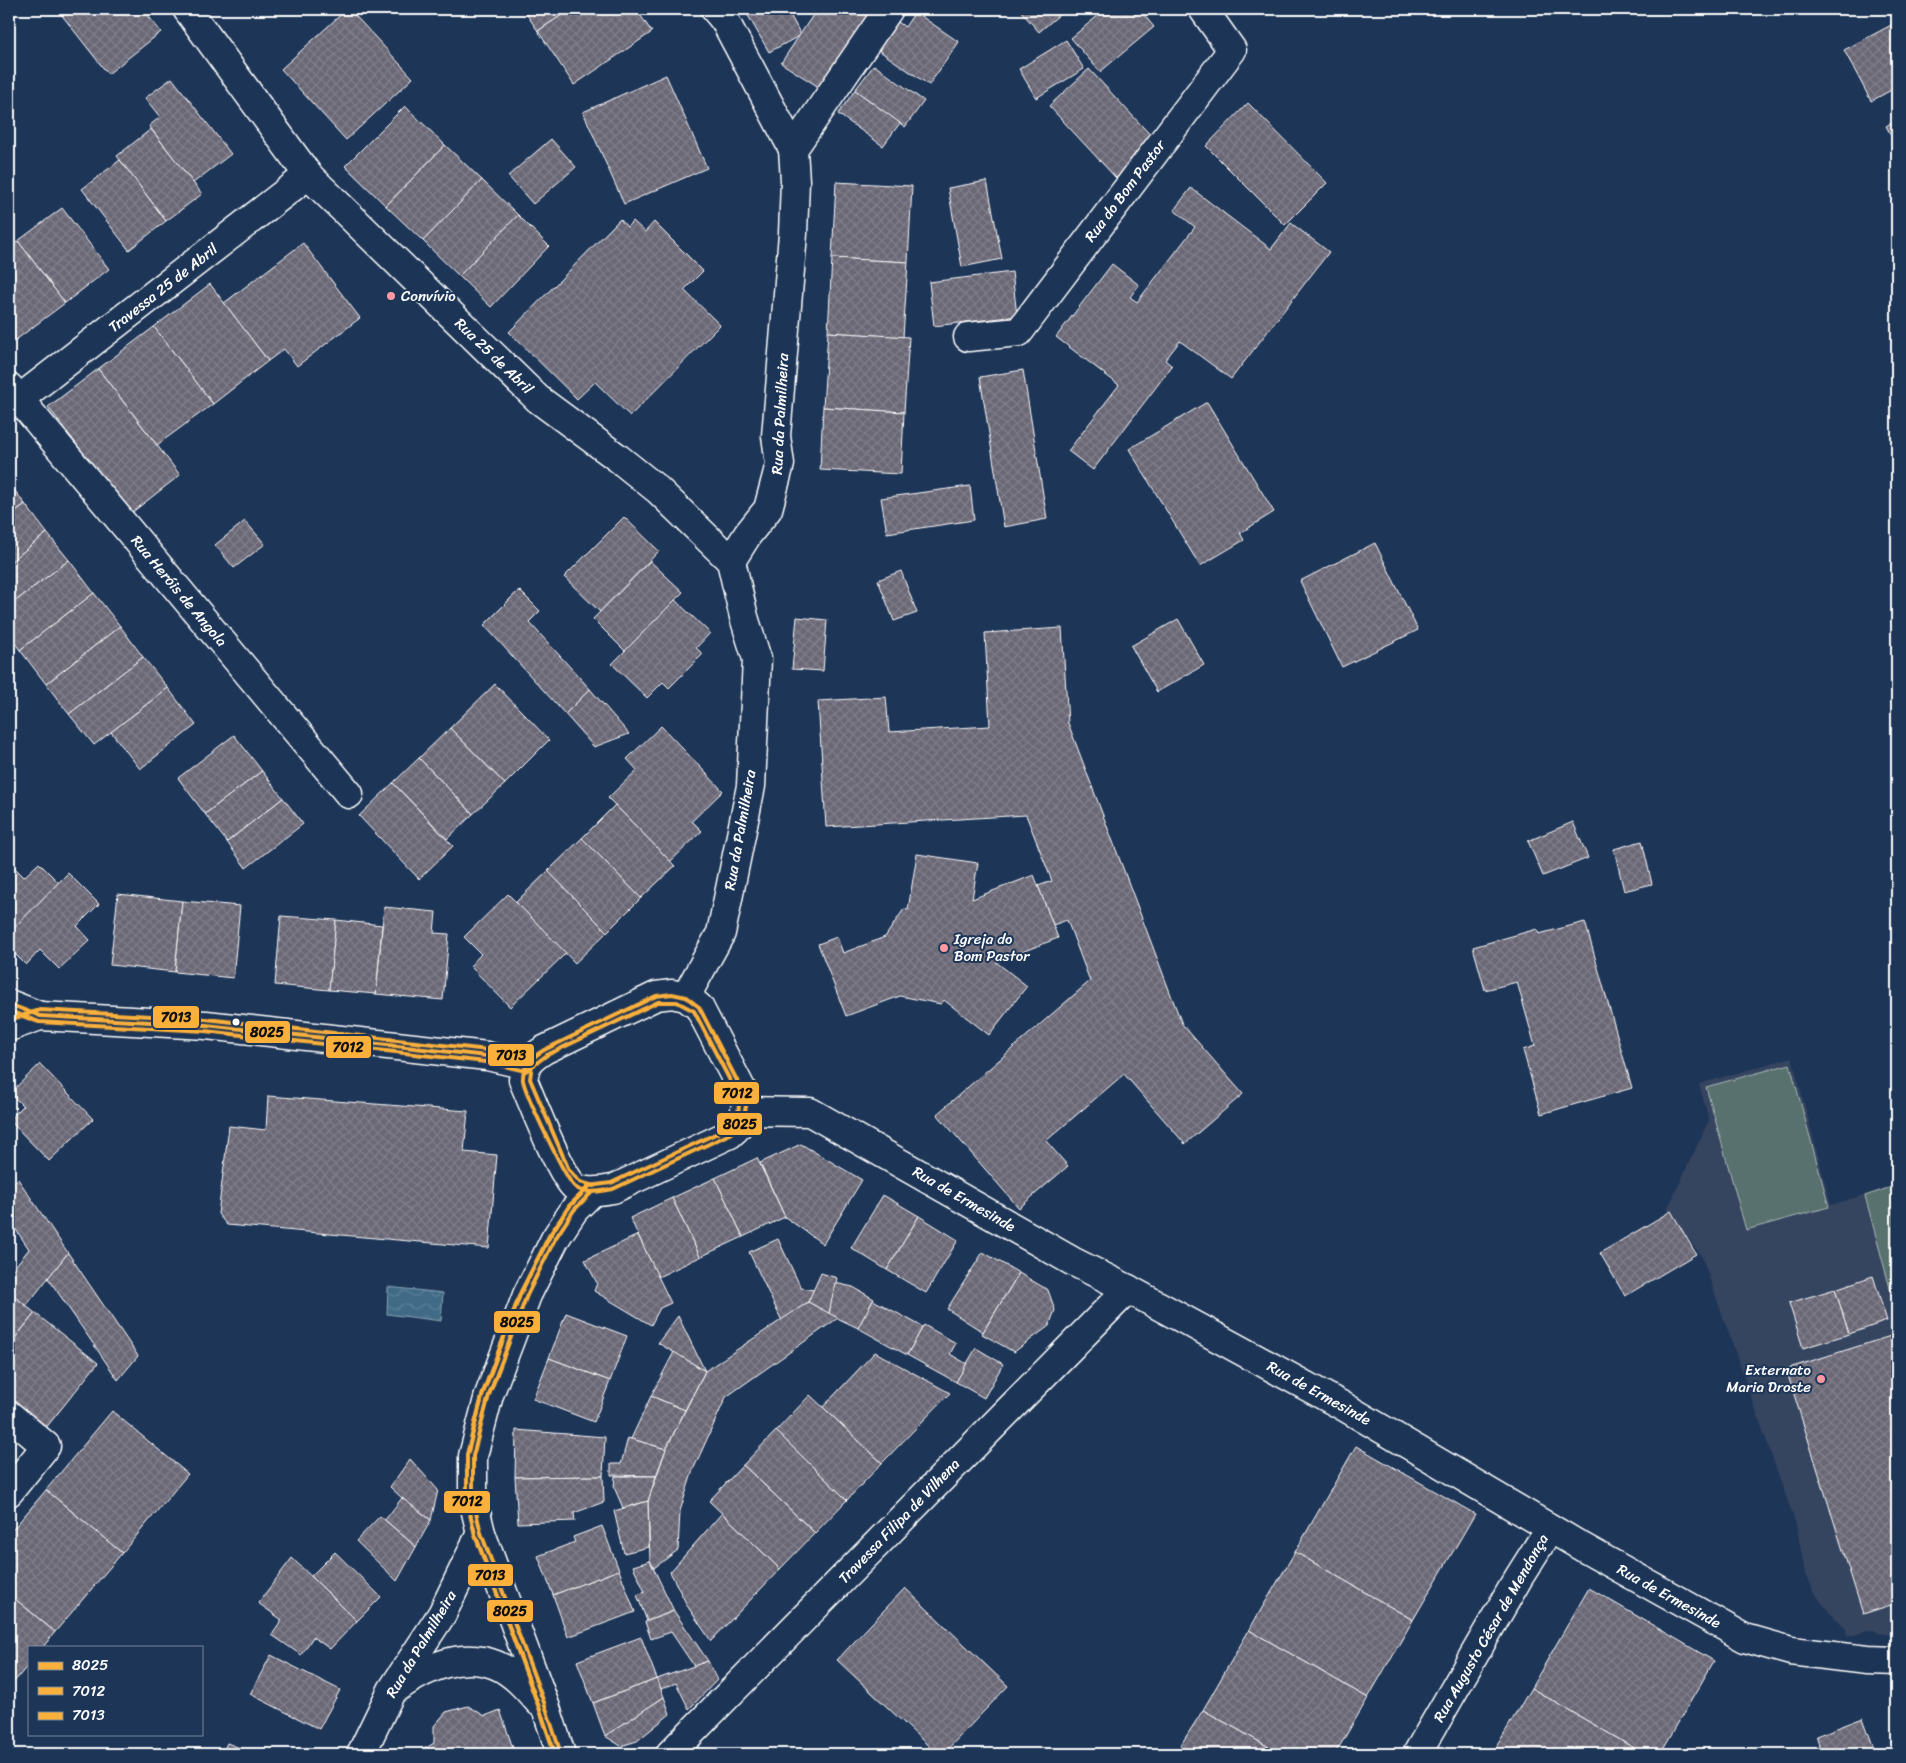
<svg xmlns="http://www.w3.org/2000/svg" width="1906" height="1763" font-family="Sriracha,sans-serif">
	<style>
		.built { fill: #344460 }
		.green { fill: #58716e; stroke: #acb8b6 }
		.water { fill: url(#water-waves); stroke: #8ca6b6 }
		.building { fill: url(#building-cross-hatch); stroke: #fff }
		.lines { fill: none; stroke-linecap: round; stroke-linejoin: round }
		.minor-casing { stroke: #fff; stroke-width: 31 }
		.minor { stroke: #1d3557; stroke-width: 28 }
		.bus-1-casing { stroke: #1d3557; stroke-width: 8 }
		.bus-2-casing { stroke: #1d3557; stroke-width: 8 }
		.bus-3-casing { stroke: #1d3557; stroke-width: 8 }
		.bus-1 { stroke: #fbb03b; stroke-width: 4 }
		.bus-2 { stroke: #fbb03b; stroke-width: 4 }
		.bus-3 { stroke: #fbb03b; stroke-width: 4 }
		.poi-dot { fill: #ff9aa2; stroke: #1d3557; stroke-width: 2 }
		.bus-dot { fill: #fff; stroke: #1d3557; stroke-width: 2 }
		.labels { text-anchor: middle; stroke-width: 4; stroke-linejoin: round; paint-order: stroke }
		.street-label { font-size: 15px; fill: #fff; stroke: #1d3557 }
		.poi-label { font-size: 15px; fill: #fff; stroke: #1d3557; text-anchor: start }
		.line-badge { stroke: #1d3557; stroke-width: 2 }
		.pale-badge-label { font-size: 14px; text-anchor: middle; font-weight: bold; fill: #111 }
	</style>
	<defs>
		<pattern id="water-waves" width="16" height="10" patternUnits="userSpaceOnUse" patternTransform="scale(1.25)"><rect width="16" height="10" fill="#3f6a86"/><path d="M0 5q4-4 8 0t8 0" fill="none" stroke="#5c8098"/></pattern>
		<pattern id="building-cross-hatch" width="8" height="8" patternUnits="userSpaceOnUse" patternTransform="scale(1.25)"><rect width="8" height="8" fill="#6b6776"/><path d="M0 0l8 8M0 8l8-8" fill="none" stroke="#817e8b"/></pattern>
	</defs>
	<rect width="100%" height="100%" fill="#1d3557"/>
	<filter id="ink" filterUnits="userSpaceOnUse"><feTurbulence type="fractalNoise" baseFrequency=".02" numOctaves="2"/><feDisplacementMap in="SourceGraphic" scale="10" xChannelSelector="R" yChannelSelector="G"/><feConvolveMatrix kernelMatrix="1 2 1 2 8 2 1 2 1" color-interpolation-filters="sRGB"/></filter>
	<g filter="url(#ink)">
		<path class="built" d="M1792 1057 1831 1205 1897 1185V1636L1879 1633 1872 1630 1847 1637 1846 1629 1827 1610 1812 1589 1805 1574 1797 1528 1702 1257 1667 1210 1709 1120 1699 1084Z"/>
		<g class="green">
			<path d="M1790 1064 1829 1207 1746 1230 1706 1087Z"/>
			<path d="M1897 1185V1314L1865 1196Z"/>
		</g>
		<path class="water" d="M388 1287 443 1293 441 1321 387 1314Z"/>
		<g class="building">
			<path d="M57 9H143L161 32 108 74Z"/>
			<path d="M347 9H349L413 78 346 140 281 69Z"/>
			<path d="M523 9H571L538 31Z"/>
			<path d="M571 9H636L652 32 574 85 538 31Z"/>
			<path d="M752 9H787L801 35 769 52 746 12Z"/>
			<path d="M817 9H875L822 89 781 63Z"/>
			<path d="M1019 9H1066L1039 32Z"/>
			<path d="M1106 9H1139L1154 27 1100 72 1071 38Z"/>
			<path d="M1214 9H1237L1221 16Z"/>
			<path d="M915 12 959 42 929 85 868 43 888 15 905 27Z"/>
			<path d="M1897 22V87L1871 101 1844 50Z"/>
			<path d="M1066 40 1084 69 1036 98 1019 69Z"/>
			<path d="M874 65 924 101 905 127 855 90Z"/>
			<path d="M1089 69 1156 141 1116 178 1049 106Z"/>
			<path d="M666 75 707 168 624 204 583 112Z"/>
			<path d="M172 78 231 154 193 183 149 126 160 117 145 98Z"/>
			<path d="M855 90 900 123 883 146 838 114Z"/>
			<path d="M1248 103 1327 183 1285 225 1206 146Z"/>
			<path d="M405 106 445 145 386 206 345 166Z"/>
			<path d="M1897 120V146L1886 126Z"/>
			<path d="M151 129 202 194 166 221 117 156Z"/>
			<path d="M551 139 576 167 533 204 508 176Z"/>
			<path d="M445 145 482 180 423 241 386 206Z"/>
			<path d="M120 160 166 221 129 250 82 189Z"/>
			<path d="M482 180 518 215 459 276 423 241Z"/>
			<path d="M987 181 1002 259 962 267 948 188Z"/>
			<path d="M836 182 912 186 908 262 832 258Z"/>
			<path d="M1191 188 1271 249 1291 223 1329 252 1231 379 1180 341 1165 360 1172 366 1093 470 1068 451 1119 385 1056 337 1112 264 1139 285 1130 297 1137 302 1195 227 1174 210Z"/>
			<path d="M62 208 109 269 65 303 18 241Z"/>
			<path d="M518 215 549 246 491 307 459 276Z"/>
			<path d="M620 219 627 227 633 221 645 232 654 222 703 271 684 290 720 325 630 416 595 382 577 399 509 332Z"/>
			<path d="M18 241 65 303 9 345V249Z"/>
			<path d="M303 243 360 318 297 366 284 349 268 361 224 303Z"/>
			<path d="M832 258 908 262 903 337 828 332Z"/>
			<path d="M1012 272 1017 316 934 326 929 282Z"/>
			<path d="M210 284 268 361 213 404 154 327Z"/>
			<path d="M154 327 213 404 157 445 98 369Z"/>
			<path d="M828 332 909 337 904 412 823 407Z"/>
			<path d="M98 369 180 475 130 514 48 407Z"/>
			<path d="M1023 370 1047 519 1004 527 980 377Z"/>
			<path d="M1207 402 1274 512 1240 533 1244 540 1200 566 1129 449Z"/>
			<path d="M823 407 904 412 901 474 820 470Z"/>
			<path d="M9 483 25 504 9 516Z"/>
			<path d="M970 486 974 520 887 533 881 498Z"/>
			<path d="M25 504 47 533 9 563V516Z"/>
			<path d="M624 517 659 551 600 612 564 577Z"/>
			<path d="M245 521 265 544 234 568 215 545Z"/>
			<path d="M47 533 69 560 9 606V563Z"/>
			<path d="M1375 543 1418 630 1342 667 1300 581Z"/>
			<path d="M69 560 94 593 20 650 9 635V606Z"/>
			<path d="M650 561 683 592 625 651 593 619Z"/>
			<path d="M901 571 917 613 894 621 878 580Z"/>
			<path d="M519 590 540 611 529 622 590 689 565 714 484 625Z"/>
			<path d="M94 593 120 626 46 684 20 650Z"/>
			<path d="M675 600 710 633 696 648 703 654 669 688 663 682 647 698 612 664Z"/>
			<path d="M797 617 827 620 823 671 792 669Z"/>
			<path d="M1178 619 1204 665 1157 692 1131 646Z"/>
			<path d="M120 626 143 657 69 714 46 684Z"/>
			<path d="M1062 628 1068 723 1182 1024 1243 1094 1185 1144 1124 1074 1046 1141 1068 1166 1019 1208 937 1114 1090 981 1067 920 1053 925 1038 886 1052 881 1026 815 826 827 818 701 886 697 889 732 990 726 985 633Z"/>
			<path d="M143 657 168 688 94 745 69 714Z"/>
			<path d="M495 684 549 740 505 784 450 728Z"/>
			<path d="M168 688 196 725 140 769 111 732Z"/>
			<path d="M590 689 629 734 594 747 565 714Z"/>
			<path d="M661 726 723 791 692 821 702 831 670 862 608 798 637 770 627 759Z"/>
			<path d="M450 728 505 784 473 814 419 758Z"/>
			<path d="M234 735 262 771 205 814 178 778Z"/>
			<path d="M419 758 473 814 447 839 393 783Z"/>
			<path d="M262 771 283 798 227 842 205 814Z"/>
			<path d="M393 783 453 846 419 879 359 816Z"/>
			<path d="M283 798 303 824 246 868 227 842Z"/>
			<path d="M615 805 675 866 641 898 582 838Z"/>
			<path d="M1573 822 1588 858 1543 876 1528 841Z"/>
			<path d="M582 838 641 898 607 932 548 871Z"/>
			<path d="M1642 841 1652 884 1624 891 1614 849Z"/>
			<path d="M917 854 978 863 972 899 1034 875 1058 938 996 962 1027 986 989 1035 944 1000 941 1004 900 996 846 1016 818 944 837 937 843 953 885 937 904 909 908 910Z"/>
			<path d="M9 862 14 867 9 872Z"/>
			<path d="M39 863 59 883 9 933V872L14 867 24 877Z"/>
			<path d="M548 871 607 932 575 963 516 902Z"/>
			<path d="M68 873 99 904 77 926 90 940 59 969 40 950 26 965 9 948V933Z"/>
			<path d="M118 894 182 901 175 972 110 965Z"/>
			<path d="M508 894 566 953 510 1007 470 966 481 954 464 937Z"/>
			<path d="M182 901 240 906 233 978 175 972Z"/>
			<path d="M384 907 436 912 434 933 449 934 443 1000 376 994Z"/>
			<path d="M281 916 336 920 329 990 275 985Z"/>
			<path d="M336 920 382 925 376 994 329 990Z"/>
			<path d="M1585 922 1632 1088 1541 1114 1523 1050 1535 1046 1517 982 1485 990 1473 947 1537 929 1539 934Z"/>
			<path d="M40 1064 93 1119 49 1161 9 1120 23 1106 10 1093Z"/>
			<path d="M268 1096 468 1111 464 1152 497 1155 489 1248 227 1225 218 1214 229 1126 266 1130Z"/>
			<path d="M801 1144 862 1180 823 1244 785 1217 760 1163Z"/>
			<path d="M757 1158 785 1217 743 1237 715 1178Z"/>
			<path d="M715 1178 743 1237 700 1257 672 1198Z"/>
			<path d="M18 1179 68 1253 26 1306 9 1292V1274L29 1249 9 1219V1185Z"/>
			<path d="M883 1195 919 1216 887 1270 851 1248Z"/>
			<path d="M672 1198 700 1257 658 1277 630 1218Z"/>
			<path d="M1671 1211 1696 1254 1625 1296 1600 1253Z"/>
			<path d="M919 1216 958 1240 926 1293 887 1270Z"/>
			<path d="M638 1235 671 1303 660 1308 651 1325 594 1291 597 1283 585 1260Z"/>
			<path d="M778 1239 801 1288 814 1290 808 1302 782 1321 749 1252Z"/>
			<path d="M983 1252 1019 1273 983 1332 947 1309Z"/>
			<path d="M68 1253 138 1356 118 1380 48 1278Z"/>
			<path d="M821 1273 837 1278 829 1314 808 1302Z"/>
			<path d="M1019 1273 1048 1290 1055 1310 1049 1326 1014 1352 982 1334Z"/>
			<path d="M1873 1276 1887 1321 1849 1334 1835 1289Z"/>
			<path d="M835 1283 853 1287 874 1299 858 1328 829 1314Z"/>
			<path d="M1835 1289 1849 1334 1803 1348 1789 1303Z"/>
			<path d="M9 1292 35 1313 9 1346Z"/>
			<path d="M873 1300 923 1327 907 1355 858 1328Z"/>
			<path d="M808 1302 838 1318 726 1397 693 1470 680 1511 678 1550 654 1568 650 1561 648 1501 666 1449 705 1371Z"/>
			<path d="M35 1313 98 1363 45 1429 9 1399V1346Z"/>
			<path d="M566 1313 627 1336 610 1381 549 1358Z"/>
			<path d="M678 1316 705 1371 658 1343Z"/>
			<path d="M924 1325 956 1343 950 1354 967 1364 956 1382 907 1355Z"/>
			<path d="M1897 1334V1603L1863 1614 1786 1369Z"/>
			<path d="M976 1348 1003 1364 984 1398 956 1382Z"/>
			<path d="M674 1352 705 1371 685 1410 651 1396Z"/>
			<path d="M875 1352 950 1393 882 1463 823 1407Z"/>
			<path d="M549 1358 610 1381 594 1422 533 1399Z"/>
			<path d="M810 1395 882 1463 847 1500 776 1431Z"/>
			<path d="M651 1396 685 1410 666 1449 631 1439Z"/>
			<path d="M112 1411 188 1474 122 1553 46 1490Z"/>
			<path d="M516 1430 605 1437 603 1476 515 1477Z"/>
			<path d="M776 1431 847 1500 815 1533 743 1465Z"/>
			<path d="M628 1438 666 1449 656 1476 611 1475V1464H621Z"/>
			<path d="M1356 1446 1475 1514 1413 1620 1295 1552Z"/>
			<path d="M410 1459 438 1490 431 1520 402 1498 390 1487Z"/>
			<path d="M743 1465 815 1533 780 1569 709 1501Z"/>
			<path d="M603 1476 604 1502 574 1513 575 1521 518 1523 515 1477Z"/>
			<path d="M615 1476H656L648 1501 623 1508 614 1487Z"/>
			<path d="M46 1490 122 1553 55 1632 9 1594V1534Z"/>
			<path d="M402 1498 431 1520 416 1547 385 1520Z"/>
			<path d="M648 1501 649 1547 624 1553 614 1511Z"/>
			<path d="M722 1513 780 1569 711 1641 688 1607 670 1572Z"/>
			<path d="M380 1516 416 1547 397 1581 356 1541Z"/>
			<path d="M602 1526 619 1570 553 1595 538 1556 575 1542 573 1537Z"/>
			<path d="M335 1552 381 1597 357 1621 311 1576Z"/>
			<path d="M1295 1552 1413 1620 1368 1698 1249 1630Z"/>
			<path d="M292 1558 357 1621 330 1649 313 1637 301 1655 272 1635 282 1620 258 1603Z"/>
			<path d="M650 1561 674 1611 647 1621 637 1595 645 1592 633 1566Z"/>
			<path d="M619 1570 635 1612 568 1637 553 1595Z"/>
			<path d="M905 1588 1008 1686 943 1754H937L837 1660Z"/>
			<path d="M1589 1588 1714 1661 1660 1754H1644L1531 1688Z"/>
			<path d="M9 1594 55 1632 43 1647H29V1664L9 1688Z"/>
			<path d="M674 1611 708 1661 694 1666 671 1632 651 1639 645 1622Z"/>
			<path d="M1249 1630 1368 1698 1335 1754H1281L1203 1710Z"/>
			<path d="M641 1637 657 1679 593 1703 577 1661Z"/>
			<path d="M271 1655 340 1690 319 1729 250 1694Z"/>
			<path d="M708 1661 717 1680 689 1709 676 1683 661 1689 657 1679Z"/>
			<path d="M657 1679 664 1697 605 1736 593 1703Z"/>
			<path d="M1531 1688 1644 1754H1492Z"/>
			<path d="M664 1697 670 1714 637 1741 621 1746 605 1736Z"/>
			<path d="M468 1706 485 1716 500 1710 515 1754H424L423 1750 434 1743V1726L446 1712Z"/>
			<path d="M1203 1710 1281 1754H1175Z"/>
			<path d="M1863 1718 1876 1754H1822L1816 1736Z"/>
			<path d="M227 1743 255 1754H222Z"/>
		</g>
		<g class="lines">
			<defs>
				<g id="minor">
					<path d="M187 9 308 175 538 399 618 458 658 490 731 561"/>
					<path d="M715 9 725 21 793 149"/>
					<path d="M968 337 1019 332 1232 50 1203 9"/>
					<path d="M9 387 349 794"/>
					<path d="M18 400 308 175"/>
					<path d="M672 994 686 997 699 1007 744 1094C748 1113 745 1121 730 1134L613 1189C602 1191 586 1194 575 1187 562 1178 531 1099 523 1080 526 1062 530 1059 544 1050L656 996Z"/>
					<path d="M691 1001 690 989 721 933 751 786 757 659 744 617 731 561 748 534 768 509 780 464 776 436 793 234 795 181 793 149 889 9"/>
					<path d="M9 1004 40 1016"/>
					<path d="M9 1027 40 1016 206 1025 487 1056 526 1065"/>
					<path d="M745 1111 810 1112 1072 1261 1128 1289 1343 1406 1582 1547 1745 1638 1791 1651 1867 1660 1897 1661"/>
					<path d="M9 1415 46 1446 9 1492"/>
					<path d="M398 1687C426 1668 461 1651 496 1665 513 1672 527 1688 539 1702"/>
					<path d="M361 1754 392 1690 442 1614 481 1533"/>
					<path d="M561 1754 546 1708 481 1533 473 1500V1456L489 1395 527 1295 555 1239 574 1210 592 1192"/>
					<path d="M670 1754 1128 1289"/>
					<path d="M1417 1754 1519 1577 1550 1528"/>
				</g>
			</defs>
			<use href="#minor" class="minor-casing"/>
			<use href="#minor" class="minor"/>
			<defs>
				<g id="bus-1">
					<path d="M672 994 686 997 699 1007 744 1094 746 1106 744 1116 739 1125 730 1134 613 1189C602 1191 585 1195 575 1187 566 1180 525 1093 523 1080 522 1066 534 1056 544 1050L656 996Z"/>
					<path d="M9 1004 40 1016 206 1025 487 1056 526 1065"/>
					<path d="M561 1754 546 1708 481 1533 473 1500V1456L489 1395 527 1295 555 1239 574 1210 592 1192"/>
				</g>
				<path id="bus-2" d="M9 1011 39 1022 205 1031 486 1062 526 1071 547 1055 658 1002H677L694 1011 738 1096C741 1111 737 1119 726 1129L611 1183 589 1186 570 1206 549 1236 521 1292 483 1393 467 1455V1501L475 1535 540 1710 555 1754"/>
				<g id="bus-3">
					<path d="M9 1020 40 1010 206 1019 488 1050 528 1059 532 1064 530 1079 569 1170 580 1182 594 1186"/>
					<path d="M555 1754 540 1710 475 1534 467 1501V1455L483 1393 521 1292 550 1236 569 1206 588 1188"/>
				</g>
			</defs>
			<use href="#bus-1" class="bus-1-casing"/>
			<use href="#bus-2" class="bus-2-casing"/>
			<use href="#bus-3" class="bus-3-casing"/>
			<use href="#bus-1" class="bus-1"/>
			<use href="#bus-2" class="bus-2"/>
			<use href="#bus-3" class="bus-3"/>
		</g>
	</g>
	<g class="poi-dot">
		<circle cx="391" cy="296" r="5"/>
		<circle cx="944" cy="948" r="5"/>
		<circle cx="1821" cy="1379" r="5"/>
	</g>
	<circle class="bus-dot" cx="236" cy="1022" r="4.5"/>
	<g class="labels">
		<g class="street-label">
			<text transform="translate(1125 191) rotate(-53)" y="5">Rua do Bom Pastor</text>
			<text transform="translate(163 288) rotate(-38)" y="5">Travessa 25 de Abril</text>
			<text transform="translate(494 356) rotate(44)" y="5">Rua 25 de Abril</text>
			<text transform="translate(780 414) rotate(-87)" y="5">Rua da Palmilheira</text>
			<text transform="translate(179 591) rotate(50)" y="5">Rua Heróis de Angola</text>
			<text transform="translate(740 830) rotate(-80)" y="5">Rua da Palmilheira</text>
			<text transform="translate(964 1199) rotate(30)" y="5">Rua de Ermesinde</text>
			<text transform="translate(1319 1393) rotate(29)" y="5">Rua de Ermesinde</text>
			<text transform="translate(899 1521) rotate(-46)" y="5">Travessa Filipa de Vilhena</text>
			<text transform="translate(1669 1596) rotate(29)" y="5">Rua de Ermesinde</text>
			<text transform="translate(1491 1628) rotate(-60)" y="5">Rua Augusto César de Mendonça</text>
			<text transform="translate(421 1644) rotate(-59)" y="5">Rua da Palmilheira</text>
		</g>
		<g class="poi-label">
			<text x="401" y="301">Convívio</text>
			<text x="954" y="944">Igreja do<tspan x="954" dy="17">Bom Pastor</tspan></text>
			<text x="1811" y="1375" text-anchor="end">Externato<tspan x="1811" dy="17">Maria Droste</tspan></text>
		</g>
	</g>
	<g class="line-badge">
		<rect x="152" y="1005" width="48" height="24" rx="5" fill="#fbb03b"/>
		<rect x="244" y="1020" width="47" height="24" rx="5" fill="#fbb03b"/>
		<rect x="325" y="1035" width="47" height="24" rx="5" fill="#fbb03b"/>
		<rect x="487" y="1043" width="48" height="24" rx="5" fill="#fbb03b"/>
		<rect x="713" y="1081" width="47" height="24" rx="5" fill="#fbb03b"/>
		<rect x="716" y="1112" width="47" height="24" rx="5" fill="#fbb03b"/>
		<rect x="493" y="1310" width="48" height="24" rx="5" fill="#fbb03b"/>
		<rect x="443" y="1490" width="48" height="24" rx="5" fill="#fbb03b"/>
		<rect x="467" y="1563" width="47" height="24" rx="5" fill="#fbb03b"/>
		<rect x="486" y="1599" width="48" height="24" rx="5" fill="#fbb03b"/>
	</g>
	<g class="pale-badge-label">
		<text x="176" y="1022">7013</text>
		<text x="267" y="1037">8025</text>
		<text x="348" y="1052">7012</text>
		<text x="511" y="1060">7013</text>
		<text x="737" y="1098">7012</text>
		<text x="740" y="1129">8025</text>
		<text x="517" y="1327">8025</text>
		<text x="467" y="1506">7012</text>
		<text x="490" y="1580">7013</text>
		<text x="510" y="1616">8025</text>
	</g>
	<rect width="1906" height="1763" fill="none" stroke="#1d3557" stroke-width="30"/>
	<rect x="15" y="15" width="1876" height="1733" fill="none" stroke="#fff" stroke-width="2" filter="url(#ink)"/>
	<rect x="28" y="1646" width="175" height="90" fill="#1d3557" stroke="#77869a"/>
	<rect x="38" y="1662" width="25" height="8" fill="#fbb03b" stroke="#77869a"/>
	<text x="72" y="1670" font-size="15" fill="#ffffff">8025</text>
	<rect x="38" y="1687" width="25" height="8" fill="#fbb03b" stroke="#77869a"/>
	<text x="72" y="1696" font-size="15" fill="#ffffff">7012</text>
	<rect x="38" y="1712" width="25" height="8" fill="#fbb03b" stroke="#77869a"/>
	<text x="72" y="1720" font-size="15" fill="#ffffff">7013</text>
</svg>
